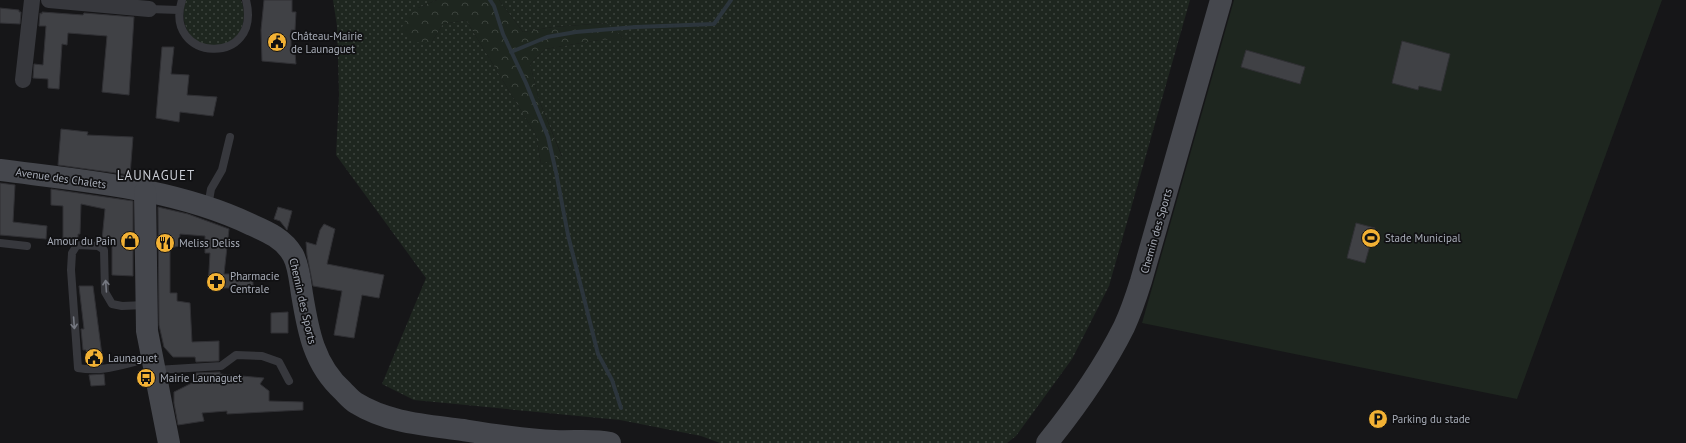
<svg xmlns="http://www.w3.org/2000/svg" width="1686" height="443" font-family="'PT Sans',sans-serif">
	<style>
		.grass { fill: url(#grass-dots) }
		.forest { fill: url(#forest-crowns) }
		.park { fill: #1e261f }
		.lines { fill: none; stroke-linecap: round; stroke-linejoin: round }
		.stream { stroke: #2c353c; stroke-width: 4 }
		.building { fill: #404145; stroke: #303034 }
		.lane { stroke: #37383d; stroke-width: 8 }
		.street { stroke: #37383d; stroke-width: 16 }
		.secondary { stroke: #45474d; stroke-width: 22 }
		.oneway { stroke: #757881 }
		.labels { text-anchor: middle; stroke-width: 3.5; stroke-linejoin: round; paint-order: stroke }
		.poi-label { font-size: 11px; fill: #a8adb8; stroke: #111113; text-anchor: start }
		.street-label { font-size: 11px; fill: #a8adb8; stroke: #111113 }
		.quarter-label { font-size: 13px; letter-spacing: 1px; fill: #c9ccd4; stroke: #111113 }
	</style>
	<defs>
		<pattern id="grass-dots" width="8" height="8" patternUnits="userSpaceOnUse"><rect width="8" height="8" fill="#1e261f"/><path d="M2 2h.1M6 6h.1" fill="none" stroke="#3c433d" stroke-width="1.8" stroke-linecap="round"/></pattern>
		<pattern id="forest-crowns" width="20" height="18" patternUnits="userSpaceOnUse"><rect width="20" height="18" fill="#1e261f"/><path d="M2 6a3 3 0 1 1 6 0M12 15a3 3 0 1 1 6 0" fill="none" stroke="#3c433d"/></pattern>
	</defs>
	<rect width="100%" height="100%" fill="#161618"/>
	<g class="grass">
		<path d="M186 0H241C251 24 235 52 208 46 186 41 179 18 186 0Z"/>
		<path d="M333 0H437L418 8 431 43 443 24 466 20 536 135 541 164 562 156 539 100 530 64 545 49 599 40 623 38 606 23 553 27 523 32 499 0H1190L1109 286 1072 359 1016 436 1007 443H720L701 436 620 420 414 400 382 384 426 278 336 155 339 95 337 26Z"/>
	</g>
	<path class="forest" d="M437 0H499L523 32 553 27 607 23 624 39 599 40 545 49 530 64 539 100 562 157 541 164 536 135 466 20 443 24 431 43 413 42 401 29 408 15 418 8Z"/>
	<path class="park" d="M1234 0H1662L1517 399 1142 323Z"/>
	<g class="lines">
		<g class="stream">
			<path d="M490 0 494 6 503 34 526 83 548 137 556 172 568 235 598 354 612 380 621 408"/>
			<path d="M511 52 547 37 576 32 636 27 714 24 731 0"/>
		</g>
	</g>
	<g class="building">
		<path d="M264 0H292V12H296L295 30H291V53H295L296 64 262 61 261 30Z"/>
		<path d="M0 8 19 10V12H21L20 24 0 23Z"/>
		<path d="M42 12 83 15 84 13 134 17 129 95 102 92 107 36 68 33 67 45 62 44 59 89 48 88V79L33 78 34 64 43 65 46 26H39L40 13 42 14Z"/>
		<path d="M1402 41 1450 54 1441 91 1419 86 1418 90 1392 83Z"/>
		<path d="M162 47H174L171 74 189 75 187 95 217 97 213 116 180 112 179 122 156 118Z"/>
		<path d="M1246 50 1305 67 1300 84 1241 67Z"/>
		<path d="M61 129 88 132 87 135 133 137 130 175 58 165Z"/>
		<path d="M0 183 15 185 13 222 47 226 46 239 0 235Z"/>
		<path d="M51 189 133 201V276L112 275V243H110V240H102L105 209 81 204 80 234H78V240H63V206L51 205Z"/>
		<path d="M158 207 188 214 229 229 224 274H233V276L253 277V288H208L210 253H205V236L180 234 179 246 170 248V293H177V301L190 303 192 342 219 341V361L196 362 195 357H173L164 347 159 325Z"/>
		<path d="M278 207 292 211 287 230 280 221 274 219Z"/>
		<path d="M1356 223 1375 228 1365 263 1347 258Z"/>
		<path d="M324 224 335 229 327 264 384 275 379 298 362 295 354 338 334 335 342 291 313 286 307 255 306 242 316 245 320 230Z"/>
		<path d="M79 286H93L103 363 88 364 86 350H83L81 329H84Z"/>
		<path d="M288 312V333H271V313Z"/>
		<path d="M220 372V374L264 378 260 384 269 391V401L303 402V410L227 414V411L202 413 204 421 178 425 174 403V392L196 381V373Z"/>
		<path d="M104 374 105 385 91 386 89 375Z"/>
	</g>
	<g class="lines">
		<g class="lane">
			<path d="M182 0C162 62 263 68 246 0"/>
			<path d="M149 9 179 10"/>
			<path d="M208 206 211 189 222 170 230 137"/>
			<path d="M0 243 27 246"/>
			<path d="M145 305 122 306 112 304 105 292 104 250 98 246 77 245 72 253 71 270 78 368C105 373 125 363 152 358"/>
			<path d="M156 370 221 366 236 355 262 356 279 362 289 381"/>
		</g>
		<g class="street">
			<path d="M49 0 149 9"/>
			<path d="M23 80 32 0"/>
		</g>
		<g class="secondary">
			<path d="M0 170C84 181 175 188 252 225 268 232 284 239 293 255 299 266 300 282 302 294 308 331 314 365 343 391 347 395 351 400 356 403 388 423 427 425 463 430 494 435 524 440 555 441 573 442 592 439 610 443"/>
			<path d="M145 192 147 331 169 443"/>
			<path d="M1047 443C1076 407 1103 369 1124 327 1131 312 1136 297 1141 281L1221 0"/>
		</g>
	</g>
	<defs><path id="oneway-shaft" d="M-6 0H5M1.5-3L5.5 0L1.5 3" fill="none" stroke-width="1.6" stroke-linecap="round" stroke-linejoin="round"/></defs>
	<g class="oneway">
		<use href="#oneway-shaft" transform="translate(106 286) rotate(-94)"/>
		<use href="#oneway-shaft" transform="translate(74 323) rotate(86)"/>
	</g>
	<defs>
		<symbol id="civic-disc" viewBox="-11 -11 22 22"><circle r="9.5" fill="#f2b134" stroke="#111113"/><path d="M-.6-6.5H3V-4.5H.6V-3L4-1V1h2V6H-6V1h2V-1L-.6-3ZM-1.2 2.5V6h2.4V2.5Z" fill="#111"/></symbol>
		<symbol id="stadium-disc" viewBox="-11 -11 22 22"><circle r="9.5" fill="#f2b134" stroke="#111113"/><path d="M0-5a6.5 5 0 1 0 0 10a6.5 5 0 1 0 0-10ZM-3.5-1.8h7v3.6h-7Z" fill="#111"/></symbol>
		<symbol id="shop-disc" viewBox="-11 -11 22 22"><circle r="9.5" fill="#f2b134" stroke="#111113"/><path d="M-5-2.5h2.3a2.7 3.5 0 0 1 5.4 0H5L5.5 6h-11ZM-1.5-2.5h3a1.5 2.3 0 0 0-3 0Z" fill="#111"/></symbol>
		<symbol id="restaurant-disc" viewBox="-11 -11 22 22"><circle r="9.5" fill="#f2b134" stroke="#111113"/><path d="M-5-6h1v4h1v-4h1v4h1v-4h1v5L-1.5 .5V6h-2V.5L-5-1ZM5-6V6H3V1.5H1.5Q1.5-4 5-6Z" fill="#111"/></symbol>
		<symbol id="pharmacy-disc" viewBox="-11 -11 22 22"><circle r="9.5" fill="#f2b134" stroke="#111113"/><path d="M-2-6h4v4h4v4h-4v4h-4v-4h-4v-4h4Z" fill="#111"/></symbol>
		<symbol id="bus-disc" viewBox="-11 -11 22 22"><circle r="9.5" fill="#f2b134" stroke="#111113"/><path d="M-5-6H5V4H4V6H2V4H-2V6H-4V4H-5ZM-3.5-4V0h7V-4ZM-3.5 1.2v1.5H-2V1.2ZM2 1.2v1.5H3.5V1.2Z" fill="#111"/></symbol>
		<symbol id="parking-disc" viewBox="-11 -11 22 22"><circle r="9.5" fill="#f2b134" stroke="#111113"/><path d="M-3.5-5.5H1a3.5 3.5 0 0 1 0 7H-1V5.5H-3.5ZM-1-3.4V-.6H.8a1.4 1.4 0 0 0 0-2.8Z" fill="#111"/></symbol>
	</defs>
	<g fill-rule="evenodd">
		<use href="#civic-disc" x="266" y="31" width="22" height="22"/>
		<use href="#stadium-disc" x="1360" y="227" width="22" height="22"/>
		<use href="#shop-disc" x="119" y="230" width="22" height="22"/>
		<use href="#restaurant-disc" x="154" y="232" width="22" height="22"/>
		<use href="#pharmacy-disc" x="205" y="271" width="22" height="22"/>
		<use href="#civic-disc" x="83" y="347" width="22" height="22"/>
		<use href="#bus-disc" x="135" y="367" width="22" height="22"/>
		<use href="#parking-disc" x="1367" y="408" width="22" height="22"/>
	</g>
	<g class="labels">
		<g class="poi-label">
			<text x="291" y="40">Château-Mairie<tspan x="291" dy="13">de Launaguet</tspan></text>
			<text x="1385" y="242">Stade Municipal</text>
			<text x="116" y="245" text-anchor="end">Amour du Pain</text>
			<text x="179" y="247">Meliss Deliss</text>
			<text x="230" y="280">Pharmacie<tspan x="230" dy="13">Centrale</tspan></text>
			<text x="108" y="362">Launaguet</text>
			<text x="160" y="382">Mairie Launaguet</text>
			<text x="1392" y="423">Parking du stade</text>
		</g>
		<g class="street-label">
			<text transform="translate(61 178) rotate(8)" y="4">Avenue des Chalets</text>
			<text transform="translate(1156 231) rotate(-74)" y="4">Chemin des Sports</text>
			<text transform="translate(303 301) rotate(77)" y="4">Chemin des Sports</text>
		</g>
		<g class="quarter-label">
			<text x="156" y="180">LAUNAGUET</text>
		</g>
	</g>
</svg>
